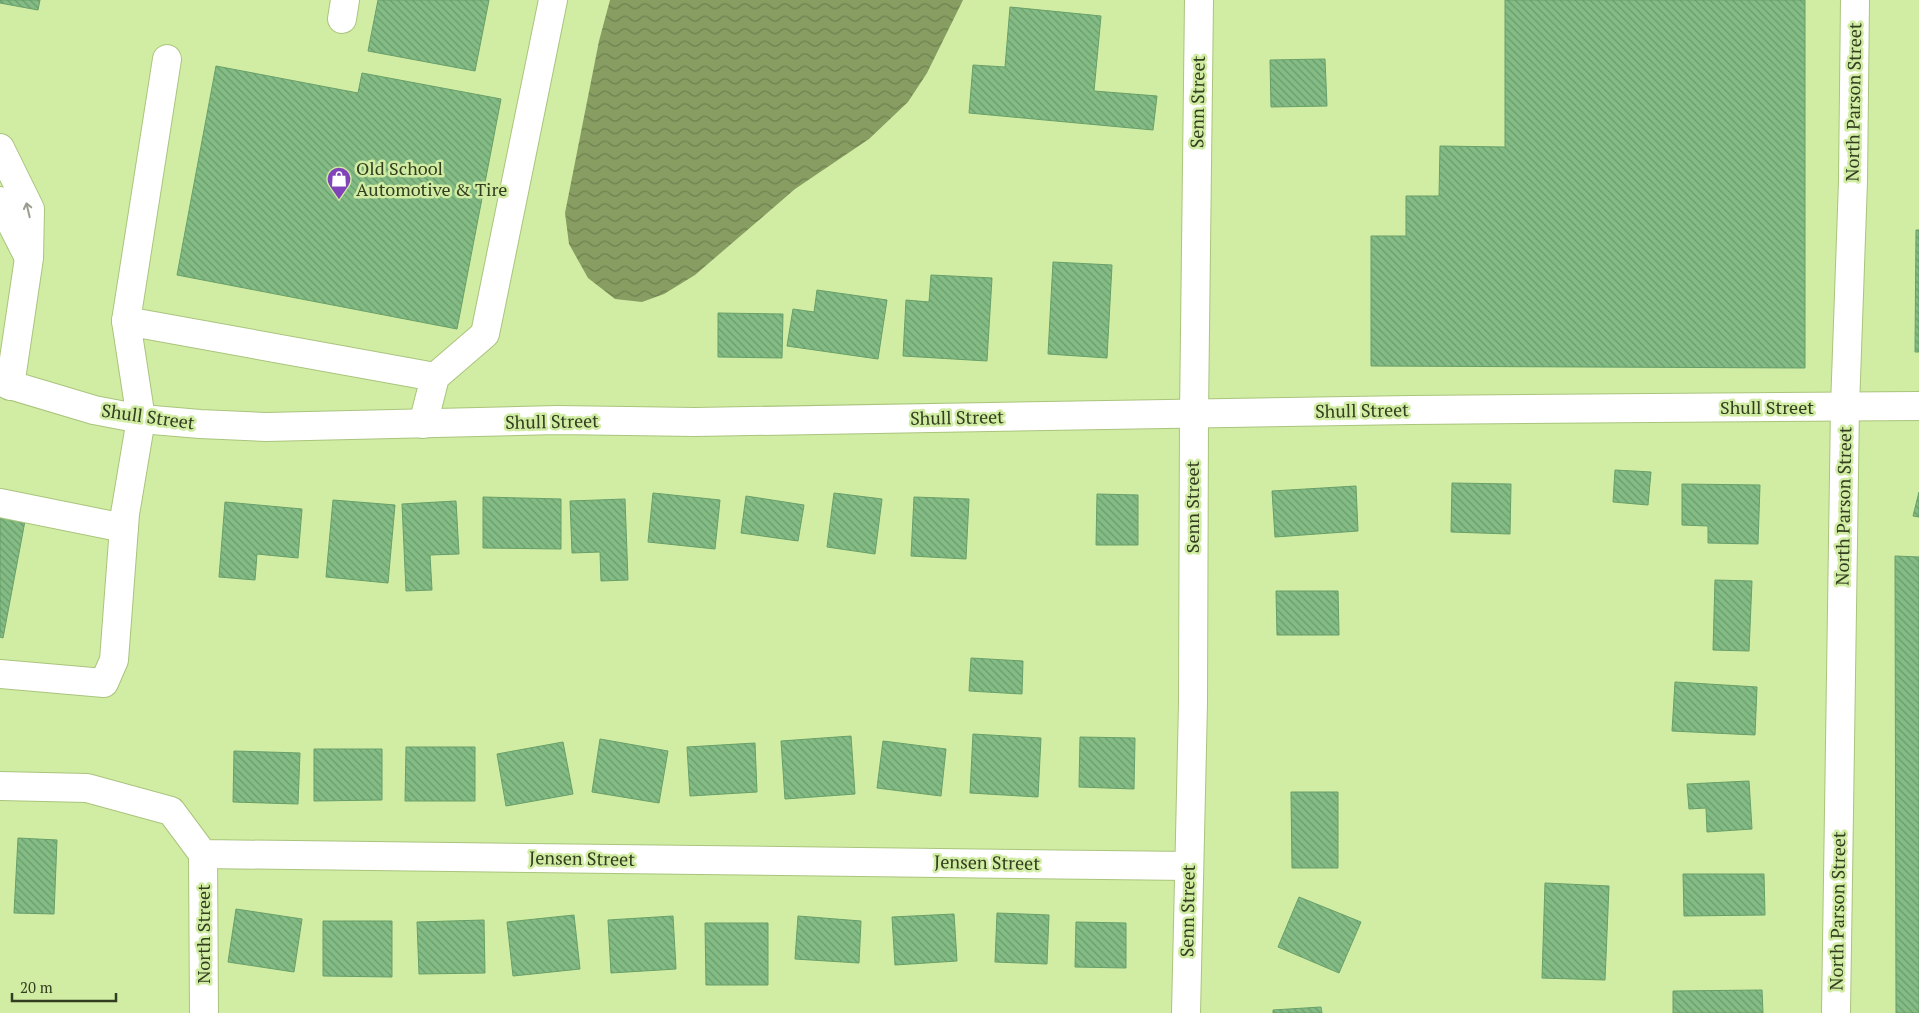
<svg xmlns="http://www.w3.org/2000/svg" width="1919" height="1013" font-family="'PT Serif',serif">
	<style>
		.water { fill: url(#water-waves) }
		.building { fill: url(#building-back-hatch); stroke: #68a069 }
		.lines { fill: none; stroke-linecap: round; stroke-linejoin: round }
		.minor-casing { stroke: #aac47d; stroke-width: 30 }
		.minor { stroke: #fff; stroke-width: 28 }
		.oneway { stroke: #999e90 }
		.labels { text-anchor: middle; stroke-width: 5; stroke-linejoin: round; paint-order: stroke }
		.street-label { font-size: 18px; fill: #333e20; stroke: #d1eca3 }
		.poi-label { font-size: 18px; fill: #333e20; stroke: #d1eca3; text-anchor: start }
	</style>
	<defs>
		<pattern id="water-waves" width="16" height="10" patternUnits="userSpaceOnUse" patternTransform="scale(1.25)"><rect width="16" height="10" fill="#879d61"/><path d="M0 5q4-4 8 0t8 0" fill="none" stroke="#6f8150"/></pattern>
		<pattern id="building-back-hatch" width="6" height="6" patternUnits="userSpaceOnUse" patternTransform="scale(1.25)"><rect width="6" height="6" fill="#83bc84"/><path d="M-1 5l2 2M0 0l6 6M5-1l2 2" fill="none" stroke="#6c9a6c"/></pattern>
	</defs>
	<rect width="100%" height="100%" fill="#d1eca3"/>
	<path class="water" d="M610 0H963L927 73 908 102 869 139 795 189 695 275 664 294 642 302 615 299 588 278 569 244 565 213 599 41Z"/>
	<g class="building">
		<path d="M0 0H40L38 10 0 3Z"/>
		<path d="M378 0H489L475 71 368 51Z"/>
		<path d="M1505 0H1805V368L1371 366V236H1406V196H1439L1440 146 1505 147Z"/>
		<path d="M1010 7 1101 16 1094 91 1157 96 1153 130 969 113 973 65 1005 67Z"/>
		<path d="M1325 59 1327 106 1271 107 1270 60Z"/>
		<path d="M216 66 358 93 362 73 501 99 457 329 177 275Z"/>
		<path d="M1916 230H1919V352H1915Z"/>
		<path d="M1053 262 1112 265 1107 358 1048 354Z"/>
		<path d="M931 275 992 278 987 361 903 356 906 300 929 302Z"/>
		<path d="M817 290 887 300 878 359 787 346 793 309 814 312Z"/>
		<path d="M718 313 783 314 782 358 718 357Z"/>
		<path d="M1615 470 1651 472 1648 505 1613 502Z"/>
		<path d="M1452 483 1511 484 1510 534 1451 532Z"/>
		<path d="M1682 484 1760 485 1758 544 1708 543V526L1682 525Z"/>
		<path d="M1356 486 1358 531 1275 537 1272 491Z"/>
		<path d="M1919 492V517L1913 516Z"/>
		<path d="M653 493 720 500 715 549 648 542Z"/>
		<path d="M834 493 882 499 875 554 827 547Z"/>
		<path d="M1097 494 1138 495V545H1096Z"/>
		<path d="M746 496 804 505 798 541 741 533Z"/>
		<path d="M483 497 561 499V549L483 548Z"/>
		<path d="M914 497 969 499 966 559 911 556Z"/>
		<path d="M625 499 628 580 601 581 600 552 572 553 570 501Z"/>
		<path d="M333 500 395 505 388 583 326 577Z"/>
		<path d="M456 501 459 554 430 555 432 590 406 591 402 504Z"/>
		<path d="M225 502 302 509 298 558 257 554 255 580 219 577Z"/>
		<path d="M0 516 25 521 3 638 0 637Z"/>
		<path d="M1895 556 1919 557V1013H1896Z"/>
		<path d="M1715 580 1752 581 1749 651 1713 650Z"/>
		<path d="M1276 591H1338L1339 635H1277Z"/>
		<path d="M971 658 1023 661 1022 694 969 691Z"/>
		<path d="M1675 682 1757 687 1755 735 1672 731Z"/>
		<path d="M973 734 1041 738 1038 797 970 793Z"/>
		<path d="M851 736 855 794 785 799 781 741Z"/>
		<path d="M1080 737 1135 738 1134 789 1079 787Z"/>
		<path d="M600 739 668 751 659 803 592 792Z"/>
		<path d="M883 741 946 749 941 796 877 788Z"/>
		<path d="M563 742 573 794 506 806 497 754Z"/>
		<path d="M755 743 757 792 690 796 687 747Z"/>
		<path d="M406 747H475V801H405Z"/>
		<path d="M314 749H382V800L314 801Z"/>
		<path d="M234 751 300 753 298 804 233 802Z"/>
		<path d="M1749 781 1752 829 1707 832 1706 808 1689 809 1687 784Z"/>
		<path d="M1291 792H1338V868H1292Z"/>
		<path d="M18 838 57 840 54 914 14 913Z"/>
		<path d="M1683 874H1764L1765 915 1684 916Z"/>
		<path d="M1545 883 1609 886 1605 980 1542 978Z"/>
		<path d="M1299 897 1361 922 1339 973 1278 947Z"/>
		<path d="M236 909 302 919 294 972 228 962Z"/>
		<path d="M997 913 1049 915 1047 964 995 962Z"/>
		<path d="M954 914 957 961 895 965 892 917Z"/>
		<path d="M574 915 580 969 513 976 507 922Z"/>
		<path d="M673 916 676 969 611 973 608 920Z"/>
		<path d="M798 916 861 921 859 963 795 959Z"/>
		<path d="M484 920 485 973 419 974 417 922Z"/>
		<path d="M323 921H392V977L323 976Z"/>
		<path d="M1076 922 1126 923V968L1075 967Z"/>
		<path d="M705 923H768V985H706Z"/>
		<path d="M1762 990 1763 1013H1673V991Z"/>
		<path d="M1321 1007 1322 1013H1273V1010Z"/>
	</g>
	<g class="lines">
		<defs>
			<g id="minor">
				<path d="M342 19 345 0"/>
				<path d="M167 59 126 321 435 377"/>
				<path d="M0 148 30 209 29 258 10 386"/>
				<path d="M0 201 27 254"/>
				<path d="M0 382 94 410 141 419 200 424 266 427 557 420 695 422 1411 410 1919 406"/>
				<path d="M423 424 435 377 485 334 553 0"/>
				<path d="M0 503 124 528"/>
				<path d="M0 674 104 683 114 660 125 514 141 419 126 321"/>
				<path d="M0 786 87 788 171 811 203 854 1189 866"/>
				<path d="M203 854 204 1013"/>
				<path d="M1186 1013 1193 703 1194 414 1199 0"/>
				<path d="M1836 1013 1845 407 1853 181 1855 0"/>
			</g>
		</defs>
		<use href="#minor" class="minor-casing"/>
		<use href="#minor" class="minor"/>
	</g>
	<defs><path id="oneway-shaft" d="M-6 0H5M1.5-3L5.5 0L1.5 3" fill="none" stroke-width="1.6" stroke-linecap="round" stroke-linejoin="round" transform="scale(1.25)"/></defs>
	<use class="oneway" href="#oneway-shaft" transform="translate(28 210) rotate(-103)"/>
	<defs>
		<symbol id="shop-pin" viewBox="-11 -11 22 30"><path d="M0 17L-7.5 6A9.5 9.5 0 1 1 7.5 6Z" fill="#8143b9" stroke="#d1eca3"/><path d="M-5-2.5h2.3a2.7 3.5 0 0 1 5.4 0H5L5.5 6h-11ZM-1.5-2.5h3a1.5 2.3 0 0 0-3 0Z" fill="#fff"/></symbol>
	</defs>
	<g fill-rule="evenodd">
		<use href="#shop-pin" x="325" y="165" width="28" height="38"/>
	</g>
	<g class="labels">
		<g class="street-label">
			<text transform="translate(1198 102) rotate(-89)" y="6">Senn Street</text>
			<text transform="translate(1854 102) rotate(-89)" y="6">North Parson Street</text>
			<text x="1767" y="414">Shull Street</text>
			<text transform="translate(1362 411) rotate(-1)" y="6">Shull Street</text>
			<text transform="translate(148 417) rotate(8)" y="6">Shull Street</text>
			<text transform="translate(957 418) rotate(-1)" y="6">Shull Street</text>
			<text transform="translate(552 422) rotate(-1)" y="6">Shull Street</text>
			<text transform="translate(1844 506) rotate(-89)" y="6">North Parson Street</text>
			<text transform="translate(1193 507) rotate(-90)" y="6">Senn Street</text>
			<text transform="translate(582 859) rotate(1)" y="6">Jensen Street</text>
			<text transform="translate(987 863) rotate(1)" y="6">Jensen Street</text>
			<text transform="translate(1188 911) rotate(-89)" y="6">Senn Street</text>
			<text transform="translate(1838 911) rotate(-89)" y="6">North Parson Street</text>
			<text transform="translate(204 934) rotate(-90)" y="6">North Street</text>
		</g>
		<g class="poi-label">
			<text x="356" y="175">Old School<tspan x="356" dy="21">Automotive &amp; Tire</tspan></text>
		</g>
	</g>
	<path d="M12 993v8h104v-8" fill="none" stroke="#333e20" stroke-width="2.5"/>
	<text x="20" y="993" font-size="15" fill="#333e20" stroke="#d1eca3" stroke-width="4" paint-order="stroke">20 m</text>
</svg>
